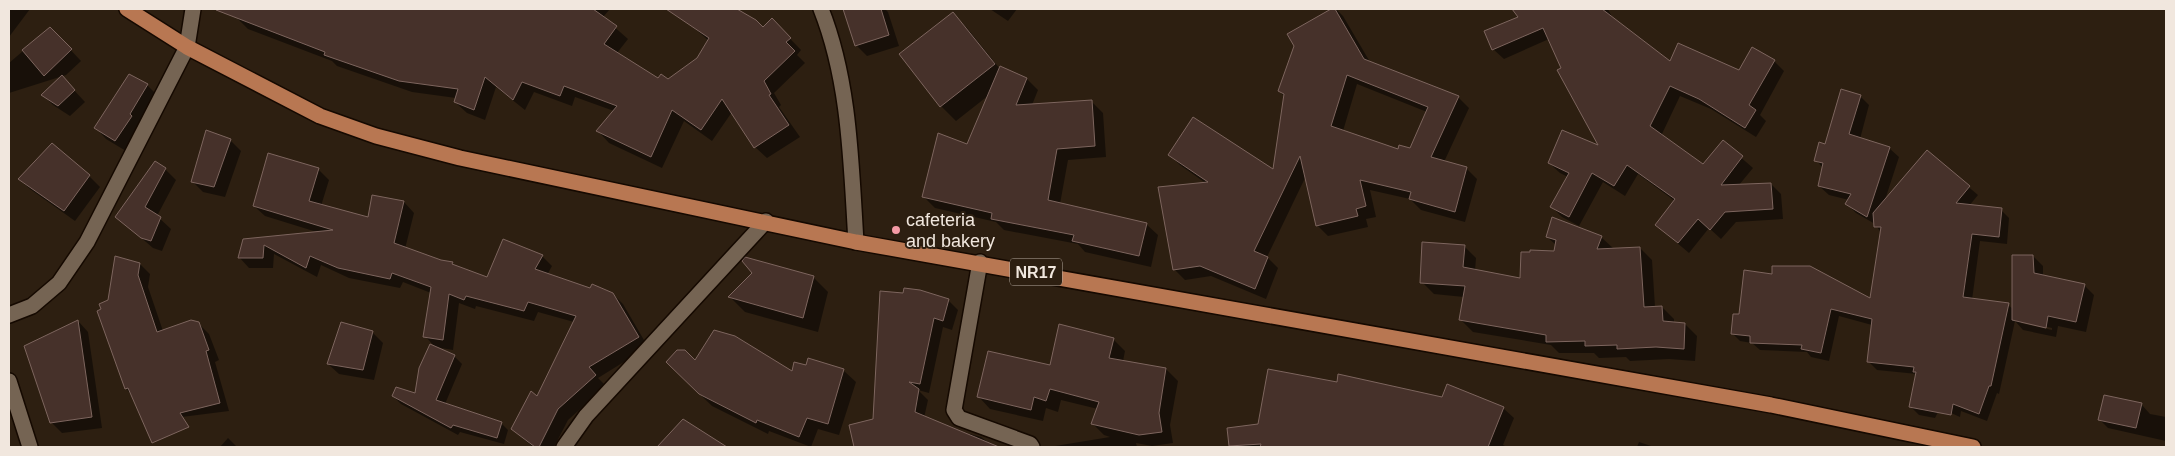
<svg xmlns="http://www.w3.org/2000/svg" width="2175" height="456" font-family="Helvetica,sans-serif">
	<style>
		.shadow { fill: #0007; fill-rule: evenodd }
		.building { fill: #46312a; stroke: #7d655e; fill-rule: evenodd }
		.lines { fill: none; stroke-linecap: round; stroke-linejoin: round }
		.minor-casing { stroke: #150900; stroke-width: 18 }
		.major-casing { stroke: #150900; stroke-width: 18 }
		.minor { stroke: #756453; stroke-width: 15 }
		.major { stroke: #b87752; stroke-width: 15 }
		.poi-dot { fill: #f49aa5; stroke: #2d1f11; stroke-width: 2 }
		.labels { text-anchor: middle; stroke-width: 4; stroke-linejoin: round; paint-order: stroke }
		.shield { fill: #2d1f11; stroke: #b6aba0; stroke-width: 1 }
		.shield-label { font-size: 16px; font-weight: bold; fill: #f1e7de }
		.poi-label { font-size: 18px; fill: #f1e7de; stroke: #2d1f11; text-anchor: start }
	</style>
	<rect width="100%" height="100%" fill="#2d1f11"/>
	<g class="shadow">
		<path d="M9 9H30L9 37Z"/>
		<path d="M238 9H610L603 17 628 39 617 53 659 79 668 81 698 58 709 41 685 20 691 12 681 9H735L756 21 763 29 772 20 801 50 797 55 805 63 774 93 781 105 779 107 800 137 767 158 755 147 732 112 712 141 684 121 662 168 609 143 598 131 614 111 575 97 572 106 534 92 525 110 496 87 485 120 467 113 455 102 456 98 412 92 337 66 332 61 248 29 236 17Z"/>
		<path d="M855 9H885L888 12 899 46 867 56 856 45 845 12Z"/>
		<path d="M990 9H1017L1008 21Z"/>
		<path d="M1330 9H1336L1343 16 1370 62 1458 97 1469 108 1444 162 1466 168 1477 179 1465 222 1421 210 1410 199 1370 190 1376 217 1366 219 1368 227 1328 236 1317 225 1306 176 1267 257 1278 268 1266 299 1211 276 1185 280 1174 269 1207 184 1180 165 1169 154 1274 171 1285 97 1279 91ZM1357 84 1427 112 1411 149 1399 150 1343 131Z"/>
		<path d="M1513 9H1608L1613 19 1671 63 1739 71 1774 61 1784 71 1760 115 1766 121 1756 137 1711 109 1680 96 1661 136 1703 166 1723 142 1753 168 1739 185 1771 184 1781 194 1783 219 1736 222 1721 239 1709 228 1689 253 1656 225 1675 201 1638 174 1625 196 1603 182 1579 226 1562 217 1552 207 1568 177 1560 173 1549 163 1601 148 1549 39 1504 59 1493 49 1520 17Z"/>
		<path d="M952 13 967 28 1000 69 1001 68 1027 79 1038 90 1032 105 1091 101 1103 113 1106 157 1068 160 1060 204 1146 224 1158 235 1151 267 1085 252 1078 244 1004 230 996 222 935 208 924 197 968 145 989 95 956 121 941 106Z"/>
		<path d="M50 28 81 61 66 75 9 93V63Z"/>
		<path d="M147 85 158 96 126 151 106 139 96 128Z"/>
		<path d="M72 88 85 102 70 116 53 105 43 95Z"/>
		<path d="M1860 96 1869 105 1860 139 1889 148 1899 157 1884 203 1927 152 1978 195 1969 206 2001 210 2009 218 2007 244 1980 241 1972 300 2008 305 2013 309 2033 256 2043 266V277L2084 285 2094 295 2086 332 2058 326 2056 337 2023 330 2015 321 1999 394 1997 393 1987 421 1961 411 1960 417 1940 408 1935 418 1919 415 1911 407 1917 374 1877 370 1869 362 1872 325 1839 316 1829 361 1811 357 1807 352 1760 350 1752 343 1740 341 1732 333 1740 316 1773 276 1871 299 1882 234 1875 224 1856 213 1846 203 1849 200 1829 195 1819 186 1823 168 1816 160ZM2021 321 2052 328V330L2021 323Z"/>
		<path d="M230 140 241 151 225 197 203 192 192 181Z"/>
		<path d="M165 169 176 180 157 216 171 229 162 251 153 248 117 217Z"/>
		<path d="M318 169 329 180 321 206 369 219 404 202 414 213 405 249 441 261 452 263 456 267 488 278 542 256 552 266 547 275 591 290 613 294 623 304 648 347 598 378 606 386 568 420 554 447H533L512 429 538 398 574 322 538 312 534 321 476 306 475 309 459 303 453 350 435 347 425 336 431 293 403 282 400 288 349 278 321 265 317 277 274 254 273 268H249L239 257 244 240 320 233 265 216 254 206Z"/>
		<path d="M89 176 100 187 75 221 30 189 19 179Z"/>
		<path d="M1547 237H1601L1614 249 1640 248 1652 260 1655 307H1662L1674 319V323L1685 324 1697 336 1695 361 1669 359 1630 361 1626 357 1599 358 1594 353H1559L1551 345 1473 332 1461 320 1464 297 1434 294 1422 282 1464 246 1476 258 1475 271 1521 279 1555 253 1556 245Z"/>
		<path d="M140 264 150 274 148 287 163 331 198 323 209 334 219 360 215 362 229 411 150 421 126 388 102 309Z"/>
		<path d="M753 273 813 277 828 292 818 332 745 312 730 297Z"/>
		<path d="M881 292 949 301 958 310 952 330 943 327 929 393 918 390 928 400 924 418 970 436V434L981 437 994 447H856L851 426 874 420Z"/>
		<path d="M78 321 88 332 102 428 62 433 51 422Z"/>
		<path d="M372 332 383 343 374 380 339 374 328 364Z"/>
		<path d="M1113 339 1125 351 1123 361 1166 369 1178 381 1170 425 1173 443 1152 446 1136 443 1137 447H1049L1110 437 1104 435 1092 423 1098 409 1061 400 1058 412 1046 408 1043 421 990 409 979 397Z"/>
		<path d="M454 356 462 364 445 404 501 423 508 430 504 444 460 432 458 435 401 404 393 396 416 395Z"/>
		<path d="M809 360 844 371 856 382 839 435 818 429 811 447 769 431 768 434 712 406 679 374 696 362 792 373 807 367Z"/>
		<path d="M1338 383 1503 408 1514 418 1503 445 1507 447 1231 446 1259 425Z"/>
		<path d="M2141 404 2150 414 2166 417V441L2108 428 2100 420Z"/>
		<path d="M683 420 725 447H662V444Z"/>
		<path d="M228 438 237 447H220Z"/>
		<path d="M1639 442 1654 447H1637Z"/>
	</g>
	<g class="building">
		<path d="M216 9H593L617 26 604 44 658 78 661 74 668 79 697 58 709 38 666 9H737L756 20 763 27 772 18 791 38 786 42 795 51 764 81 771 94 769 95 789 125 754 148 722 99 701 130 672 110 651 157 596 131 617 106 564 86 560 96 522 82 513 100 485 77 474 110 454 102 458 89 399 81 324 55 325 52 216 10Z"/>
		<path d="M843 9H881L889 35 855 46Z"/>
		<path d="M1331 9H1335L1364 59 1459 96 1431 157 1467 167 1455 212 1409 199 1411 192 1360 180 1366 206 1356 209 1358 216 1316 226 1300 156 1254 251 1268 257 1255 289 1200 266 1173 270 1158 187 1208 182 1168 155 1193 117 1273 169 1284 94 1278 91 1294 46 1287 34ZM1347 75 1428 107 1410 148 1399 145 1398 149 1331 126Z"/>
		<path d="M1512 9H1602L1670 61 1678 43 1739 70 1752 47 1775 60 1749 105 1756 110 1745 128 1699 99 1670 86 1650 126 1703 164 1723 140 1743 156 1721 185 1771 183 1773 209 1725 212 1710 230 1698 219 1678 243 1655 225 1675 199 1627 165 1614 186 1592 173 1569 217 1550 207 1569 173 1548 163 1562 130 1598 145 1557 70 1561 68 1543 28 1492 50 1484 31 1518 17Z"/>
		<path d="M953 12 995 64 940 107 899 54Z"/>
		<path d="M50 27 72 49 44 76 22 50Z"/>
		<path d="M1000 66 1027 78 1016 105 1092 100 1095 146 1057 149 1048 200 1147 223 1139 256 1072 241 1074 235 991 219 992 213 922 197 938 133 967 144Z"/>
		<path d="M129 74 148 84 130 114 132 116 115 141 94 128Z"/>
		<path d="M62 75 75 90 58 106 41 95Z"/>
		<path d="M1841 89 1861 95 1849 134 1890 147 1867 217 1845 204 1851 194 1818 186 1823 163 1814 161 1819 142 1825 144Z"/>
		<path d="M206 130 231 139 214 187 191 182Z"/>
		<path d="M52 143 90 175 64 211 18 179Z"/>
		<path d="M1927 150 1970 186 1956 203 2002 208 1999 237 1972 234 1963 297 2009 303 1991 386H1989L1979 414 1953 404 1951 415 1909 407 1916 372H1913L1914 367 1867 362 1872 319 1831 309 1821 353 1801 349 1802 345 1750 343V336L1731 334 1733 314H1739L1744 270 1772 274V266H1810L1870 298 1881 227H1874L1873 213Z"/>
		<path d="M268 153 319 168 309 201 368 217 372 195 404 201 394 243 441 260 453 262 452 264 487 277 503 239 543 255 535 269 590 288 592 284 613 293 639 337 589 367 596 375 558 409 539 447H535L511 429 531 391 537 396 576 316 528 302 524 311 466 296 464 300 449 294 443 340 423 337 431 287 392 273 390 279 338 268 310 256 306 268 264 245 263 258H238L243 239 333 230 253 206Z"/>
		<path d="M155 161 166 168 145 207 161 217 151 241 141 238 115 217Z"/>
		<path d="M1552 217 1602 236 1597 249 1640 247 1644 307 1662 306 1663 321 1685 323 1684 349 1656 347 1617 349V345L1585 346V341L1546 342V335L1459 320 1465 286 1420 283 1422 242 1465 245 1463 267 1520 278 1521 252H1530V250L1554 251 1556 240 1546 237Z"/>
		<path d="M2012 255H2033L2034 273 2085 284 2076 322 2048 316 2046 328 2012 320Z"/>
		<path d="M115 256 140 263 138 275 157 332 191 320 199 322 209 350 206 351 220 403 180 413 189 427 152 443 128 388 125 389 97 311 101 309 99 304 108 300Z"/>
		<path d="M745 257 814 276 803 318 728 297 752 273 742 261Z"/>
		<path d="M904 288 920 290 949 299 943 321 934 318 920 384 909 382 919 389 915 412 999 447H854L849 425 873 419 880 291 903 293Z"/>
		<path d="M78 320 92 417 50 423 24 346Z"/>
		<path d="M341 322 373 331 363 370 327 364Z"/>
		<path d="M1059 324 1114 338 1109 358 1166 368 1159 413 1162 432 1139 435 1091 424 1099 402 1050 389 1046 401 1034 397 1031 410 977 397 988 351 1050 365Z"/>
		<path d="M714 330 735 336 792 371 794 362 806 365 808 358 844 369 828 424 807 418 799 437 757 420 756 423 699 394 666 362 677 350H685L695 360Z"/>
		<path d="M430 344 455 355 436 400 502 422 497 438 453 425 451 428 392 396 396 387 415 393 419 368Z"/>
		<path d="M1268 369 1337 382 1338 374 1442 397 1447 384 1504 407 1488 447H1260L1261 444 1229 446 1227 428 1258 424Z"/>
		<path d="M2104 395 2142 403 2136 428 2098 420Z"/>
		<path d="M683 419 727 447H657Z"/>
	</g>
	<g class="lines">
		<defs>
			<g id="minor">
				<path d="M821 9C850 82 851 164 856 242"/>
				<path d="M980 262 954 410 959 418 1030 444 1032 447"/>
				<path d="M9 315 32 306 59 283 87 242 187 47 193 9"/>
				<path d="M9 381 30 447"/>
				<path d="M564 447 586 416 766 221"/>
			</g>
			<path id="major" d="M127 9 187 47 320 116 376 136 460 158 856 242 1771 405 1973 447"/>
		</defs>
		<use href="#minor" class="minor-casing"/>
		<use href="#major" class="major-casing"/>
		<use href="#minor" class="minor"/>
		<use href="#major" class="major"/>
	</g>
	<circle class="poi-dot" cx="896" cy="230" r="5"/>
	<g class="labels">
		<rect class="shield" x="1010" y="258.5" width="52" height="27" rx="4"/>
		<g class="shield-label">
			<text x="1036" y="278">NR17</text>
		</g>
		<g class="poi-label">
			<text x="906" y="226">cafeteria<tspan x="906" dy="21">and bakery</tspan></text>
		</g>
	</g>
	<rect width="2175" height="456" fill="none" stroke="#f1e7de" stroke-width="20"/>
</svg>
